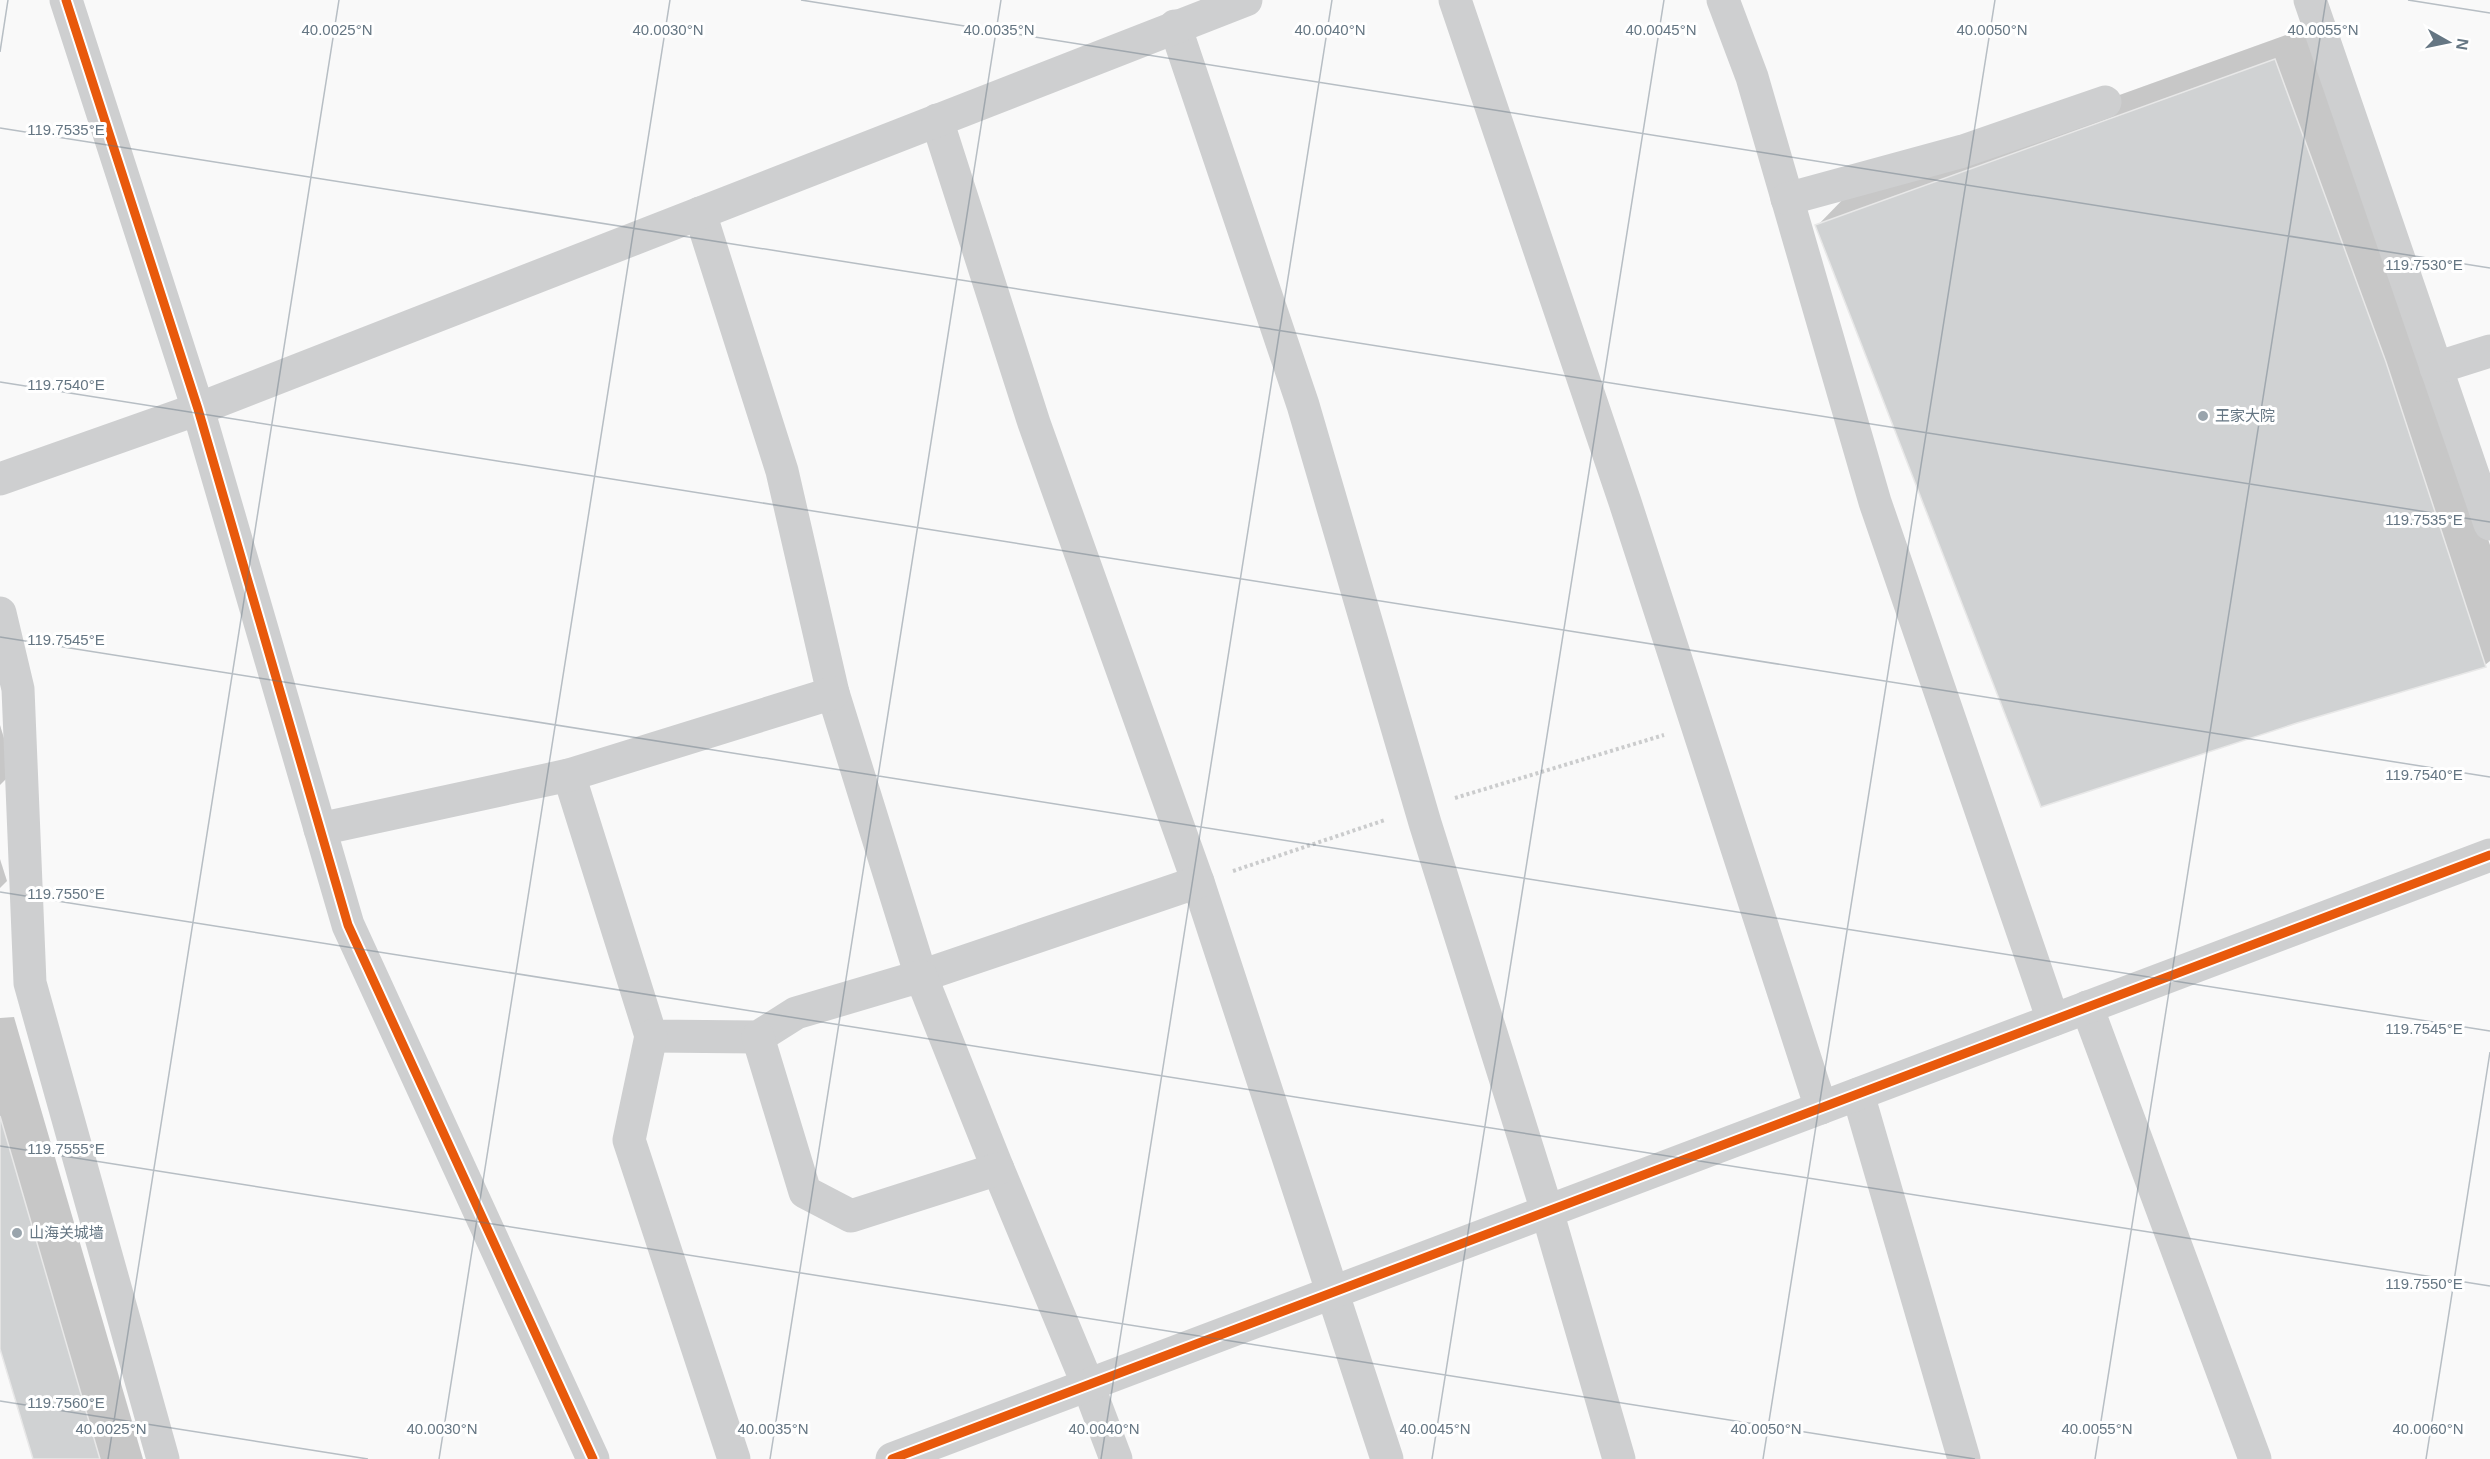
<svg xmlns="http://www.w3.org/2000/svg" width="2490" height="1459" font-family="Arial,'Noto Sans SC',sans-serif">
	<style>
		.shadow { fill: #0003 }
		.building { fill: #d0d2d3; stroke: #e8e8e8; stroke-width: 1.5 }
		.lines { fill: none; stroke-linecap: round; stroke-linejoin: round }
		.path { stroke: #cbcccd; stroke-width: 4; stroke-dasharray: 3 3; stroke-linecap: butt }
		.minor { stroke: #cecfd0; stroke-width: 33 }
		.cycleway-casing { stroke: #fff; stroke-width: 13 }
		.cycleway { stroke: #e8590c; stroke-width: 9 }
		.ticks { fill: none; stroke: #657683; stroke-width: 1.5; stroke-opacity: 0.45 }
		.poi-dot { fill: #99a4ac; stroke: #fff; stroke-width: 2 }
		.labels { text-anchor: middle; stroke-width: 6; stroke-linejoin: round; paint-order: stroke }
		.poi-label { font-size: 15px; fill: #657683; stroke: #fff; text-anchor: start }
		.ticks-label { font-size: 15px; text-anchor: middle; fill: #657683; stroke: #fff; stroke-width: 6; stroke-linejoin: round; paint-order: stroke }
	</style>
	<rect width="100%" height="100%" fill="#f9f9f9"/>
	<g class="shadow">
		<path d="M2308 27 2418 328 2490 545V661L2485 665 1817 226 1850 192Z"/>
		<path d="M0 725 14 771 0 785Z"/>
		<path d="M0 859 7 881 0 888Z"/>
		<path d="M14 1017 143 1459H34L0 1344V1018Z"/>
	</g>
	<g class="building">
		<path d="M2275 59 2386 362 2486 667 2297 723 2041 807 1815 225Z"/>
		<path d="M0 1116 100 1459H33L0 1349Z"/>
	</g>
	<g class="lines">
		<g class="path">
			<path d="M1455 798 1664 735"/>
			<path d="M1233 871 1385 820"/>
		</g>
		<g class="minor">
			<path d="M66 0 198 409 348 925 593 1459"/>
			<path d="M1455 0 1625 502 1821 1108"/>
			<path d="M1723 0 1752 77 1875 502 2053 1020"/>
			<path d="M2310 0 2490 524"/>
			<path d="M1175 26 1303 405 1425 823 1547 1211 1619 1459"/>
			<path d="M937 120 1034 423 1198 882 1387 1459"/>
			<path d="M1787 199 1963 151 2105 102"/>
			<path d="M700 213 782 471 833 693 921 976 1198 882"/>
			<path d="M2436 368 2490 351"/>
			<path d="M0 479 198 409 1246 0"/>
			<path d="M0 613 18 689 30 983 163 1459"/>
			<path d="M569 775 651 1036 758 1037 796 1013 921 976 998 1169 1088 1385 1116 1459"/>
			<path d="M320 829 569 775 833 693"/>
			<path d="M2087 1007 2255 1459"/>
			<path d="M651 1036 629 1140 734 1459"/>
			<path d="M758 1037 805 1192 851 1216 998 1169"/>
			<path d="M1858 1094 1964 1459"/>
			<path d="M892 1459 2490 855"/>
		</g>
		<defs>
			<g id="cycleway">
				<path d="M66 0 198 409 348 925 593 1459"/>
				<path d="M892 1459 2490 855"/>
			</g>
		</defs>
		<use href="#cycleway" class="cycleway-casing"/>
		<use href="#cycleway" class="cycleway"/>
	</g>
	<path class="ticks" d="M801 0 2490 268M2408 0 2490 13M0 52 8 0M0 128 2490 522M0 382 2490 777M0 637 2490 1031M0 892 2490 1286M0 1146 1975 1459M0 1401 368 1459M108 1459 339 0M439 1459 670 0M770 1459 1001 0M1101 1459 1332 0M1432 1459 1664 0M1763 1459 1995 0M2095 1459 2326 0M2426 1459 2490 1052"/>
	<g class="poi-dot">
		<circle cx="2203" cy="416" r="6"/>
		<circle cx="17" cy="1233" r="6"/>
	</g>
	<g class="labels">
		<g class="poi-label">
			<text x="2215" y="421">王家大院</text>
			<text x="29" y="1238">山海关城墙</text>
		</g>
	</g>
	<g class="ticks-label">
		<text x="337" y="35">40.0025°N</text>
		<text x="668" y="35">40.0030°N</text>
		<text x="999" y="35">40.0035°N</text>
		<text x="1330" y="35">40.0040°N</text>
		<text x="1661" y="35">40.0045°N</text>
		<text x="1992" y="35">40.0050°N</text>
		<text x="2323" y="35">40.0055°N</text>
		<text x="66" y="135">119.7535°E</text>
		<text x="2424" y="270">119.7530°E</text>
		<text x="66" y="390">119.7540°E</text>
		<text x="2424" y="525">119.7535°E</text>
		<text x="66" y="645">119.7545°E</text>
		<text x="2424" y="780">119.7540°E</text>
		<text x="66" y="899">119.7550°E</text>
		<text x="2424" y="1034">119.7545°E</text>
		<text x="66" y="1154">119.7555°E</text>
		<text x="2424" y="1289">119.7550°E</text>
		<text x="66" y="1408">119.7560°E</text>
		<text x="111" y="1434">40.0025°N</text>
		<text x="442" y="1434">40.0030°N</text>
		<text x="773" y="1434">40.0035°N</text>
		<text x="1104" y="1434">40.0040°N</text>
		<text x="1435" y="1434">40.0045°N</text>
		<text x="1766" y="1434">40.0050°N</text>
		<text x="2097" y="1434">40.0055°N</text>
		<text x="2428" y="1434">40.0060°N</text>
	</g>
	<g transform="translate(2448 42) rotate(99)" stroke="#ffffff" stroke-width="4.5" paint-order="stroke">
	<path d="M0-4.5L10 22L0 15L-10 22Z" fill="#657683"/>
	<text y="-9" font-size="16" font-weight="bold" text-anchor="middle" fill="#657683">N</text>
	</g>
</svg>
